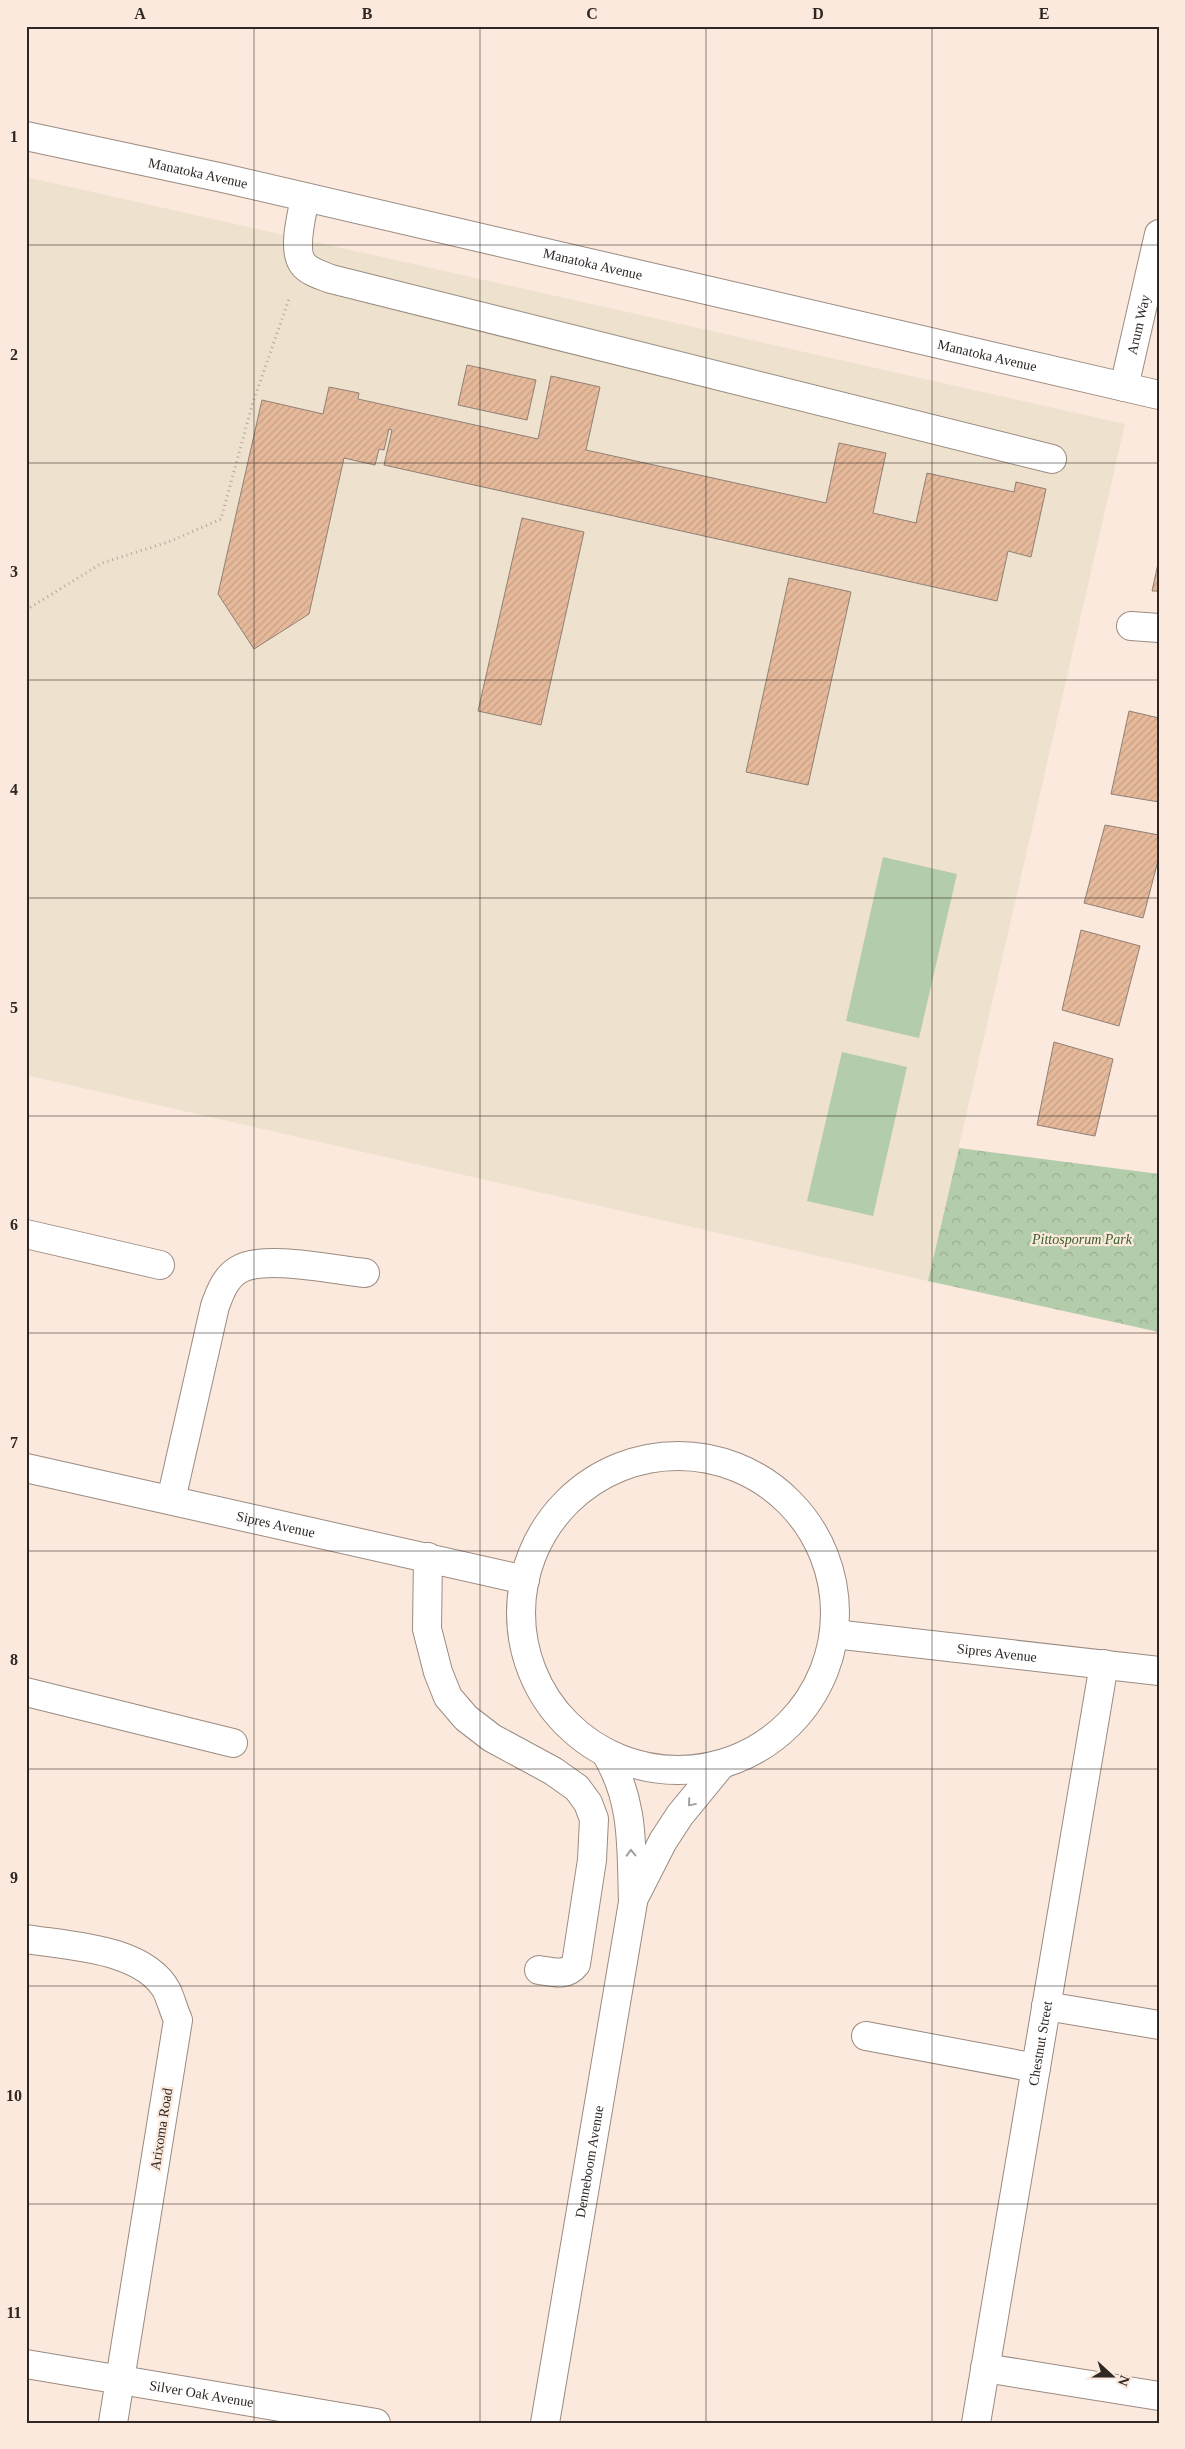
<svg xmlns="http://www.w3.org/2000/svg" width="1185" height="2449" font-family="Georgia,serif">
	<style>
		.education { fill: #eee1cd }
		.park { fill: url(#park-crowns) }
		.pitch { fill: #b3ccaa }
		.building { fill: url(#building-hatch); stroke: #908075 }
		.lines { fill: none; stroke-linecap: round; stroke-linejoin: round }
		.minor-casing { stroke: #9b8b80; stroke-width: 30 }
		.path { stroke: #b6a79e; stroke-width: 3; stroke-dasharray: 1 4; stroke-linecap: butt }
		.minor { stroke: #fff; stroke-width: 28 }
		.oneway { stroke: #a19e9c }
		.grid { fill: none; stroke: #2e2723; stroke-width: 1; stroke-opacity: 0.55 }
		.labels { text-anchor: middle; stroke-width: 4.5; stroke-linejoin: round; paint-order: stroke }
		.street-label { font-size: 14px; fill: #2e2723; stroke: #fbe9dd }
		.park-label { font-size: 14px; font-style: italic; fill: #396028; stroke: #fbe9dd }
		.neatline { fill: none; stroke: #2e2723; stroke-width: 2 }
		.grid-label { font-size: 16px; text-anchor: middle; font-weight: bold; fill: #2e2723 }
	</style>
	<defs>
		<pattern id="park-crowns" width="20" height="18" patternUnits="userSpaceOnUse" patternTransform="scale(1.25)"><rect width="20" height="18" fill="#b3ccaa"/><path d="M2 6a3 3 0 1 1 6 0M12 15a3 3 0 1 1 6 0" fill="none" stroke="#9aaf92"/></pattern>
		<pattern id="building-hatch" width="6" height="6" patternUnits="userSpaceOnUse" patternTransform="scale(1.25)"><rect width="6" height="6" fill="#e6b99b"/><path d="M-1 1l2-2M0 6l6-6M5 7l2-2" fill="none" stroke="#c69f85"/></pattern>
	</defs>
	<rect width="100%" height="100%" fill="#fbe9dd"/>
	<path class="education" d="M26 177 1125 424 928 1281 26 1075Z"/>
	<path class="park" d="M959 1148 1159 1174V1332L928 1281Z"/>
	<g class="pitch">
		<path d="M883 857 957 874 919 1038 846 1021Z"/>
		<path d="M842 1052 907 1067 873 1216 807 1201Z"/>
	</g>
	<g class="building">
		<path d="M467 365 536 380 527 420 458 405Z"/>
		<path d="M551 376 600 387 586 450 826 503 839 443 886 453 873 513 916 523 927 473 1014 492 1016 482 1046 489 1031 557 1008 551 997 601 384 465 392 430 389 429 384 450 379 449 375 465 344 458 309 614 254 649 218 594 262 400 323 414 329 387 359 393 358 399 538 439Z"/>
		<path d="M522 518 584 532 541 725 478 711Z"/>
		<path d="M1159 559V591H1152Z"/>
		<path d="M789 578 851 592 808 785 746 772Z"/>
		<path d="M1129 711 1159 718V802L1111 794Z"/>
		<path d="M1105 825 1159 835V857L1143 918 1084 903Z"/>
		<path d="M1081 930 1140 946 1119 1026 1062 1010Z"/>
		<path d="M1054 1042 1113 1059 1095 1136 1037 1125Z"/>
	</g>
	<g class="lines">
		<defs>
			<g id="minor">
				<path id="s1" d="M26 136 223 178 1159 395"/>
				<path d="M305 198C302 214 292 250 303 264 309 272 321 275 331 279L1052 459"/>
				<path id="s2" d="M1124 387 1159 234"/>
				<path d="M1131 626 1159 628"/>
				<path d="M26 1234 160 1265"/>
				<circle cx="678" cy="1613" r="157"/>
				<path id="s3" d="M26 1468 525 1580"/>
				<path d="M171 1500 215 1306C220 1293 225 1278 238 1270 263 1254 334 1270 365 1273"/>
				<path d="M428 1557 427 1629 438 1672 448 1697 466 1718 492 1738 553 1771 577 1788 588 1803 594 1819 592 1860 576 1964C566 1977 553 1972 539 1970"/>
				<path id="s4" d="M834 1634 1159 1671"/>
				<path d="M26 1692 233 1743"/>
				<path d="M634 1898 663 1841 680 1815 721 1765"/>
				<path d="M26 1939C69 1946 144 1948 167 1991 171 2000 174 2011 178 2020L113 2423"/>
				<path d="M1046 2006 1159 2025"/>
				<path d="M866 2036 1036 2068"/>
				<path id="s5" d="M26 2364 376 2423"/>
				<path d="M985 2368 1159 2396"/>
				<path id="s6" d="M545 2423 633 1902C631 1847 635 1801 605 1752"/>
				<path id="s7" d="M976 2423 1104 1664"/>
			</g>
		</defs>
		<use href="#minor" class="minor-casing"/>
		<path class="path" d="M26 610 102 563 171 541 221 519 253 402 290 296"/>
		<use href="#minor" class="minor"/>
	</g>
	<defs><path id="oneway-chevron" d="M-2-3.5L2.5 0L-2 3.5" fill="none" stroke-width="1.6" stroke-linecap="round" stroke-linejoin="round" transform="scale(1.25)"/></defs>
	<g class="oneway">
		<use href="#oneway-chevron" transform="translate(691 1803) rotate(130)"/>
		<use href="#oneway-chevron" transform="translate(631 1853) rotate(-91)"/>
	</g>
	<path class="grid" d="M254 26V2423M480 26V2423M706 26V2423M932 26V2423M26 245H1159M26 463H1159M26 680H1159M26 898H1159M26 1116H1159M26 1333H1159M26 1551H1159M26 1769H1159M26 1986H1159M26 2204H1159"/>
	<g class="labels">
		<g class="street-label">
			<text dy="5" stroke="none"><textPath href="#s1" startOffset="176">Manatoka Avenue</textPath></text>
			<text dy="5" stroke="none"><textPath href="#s1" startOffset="581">Manatoka Avenue</textPath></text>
			<text dy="5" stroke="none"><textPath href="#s2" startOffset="64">Arum Way</textPath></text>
			<text dy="5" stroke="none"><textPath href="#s1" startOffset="986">Manatoka Avenue</textPath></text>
			<text dy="5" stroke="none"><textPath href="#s3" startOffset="256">Sipres Avenue</textPath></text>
			<text dy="5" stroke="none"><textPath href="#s4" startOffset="164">Sipres Avenue</textPath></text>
			<text dy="5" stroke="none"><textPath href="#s7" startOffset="385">Chestnut Street</textPath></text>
			<text transform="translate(161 2129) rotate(-81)" y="5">Arixoma Road</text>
			<text dy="5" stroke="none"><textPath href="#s6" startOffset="265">Denneboom Avenue</textPath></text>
			<text dy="5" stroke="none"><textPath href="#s5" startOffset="178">Silver Oak Avenue</textPath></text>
		</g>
		<g class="park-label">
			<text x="1082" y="1244">Pittosporum Park</text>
		</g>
	</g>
	<rect width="1185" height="2449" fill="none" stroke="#fbe9dd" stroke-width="55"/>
	<g transform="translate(1112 2376) rotate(111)" stroke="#fbe9dd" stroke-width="4" paint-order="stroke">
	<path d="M0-4L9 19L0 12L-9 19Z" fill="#2e2723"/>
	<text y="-8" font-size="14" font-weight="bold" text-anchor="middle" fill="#2e2723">N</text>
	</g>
	<rect x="28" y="28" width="1130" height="2394" class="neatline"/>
	<g class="grid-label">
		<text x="140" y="19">A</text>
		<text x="367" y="19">B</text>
		<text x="592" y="19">C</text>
		<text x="818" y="19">D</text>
		<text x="1044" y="19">E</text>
		<text x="14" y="142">1</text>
		<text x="14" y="360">2</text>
		<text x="14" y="577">3</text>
		<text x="14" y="795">4</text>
		<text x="14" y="1013">5</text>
		<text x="14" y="1230">6</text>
		<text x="14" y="1448">7</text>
		<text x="14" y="1665">8</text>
		<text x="14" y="1883">9</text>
		<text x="14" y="2101">10</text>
		<text x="14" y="2318">11</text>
	</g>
</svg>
